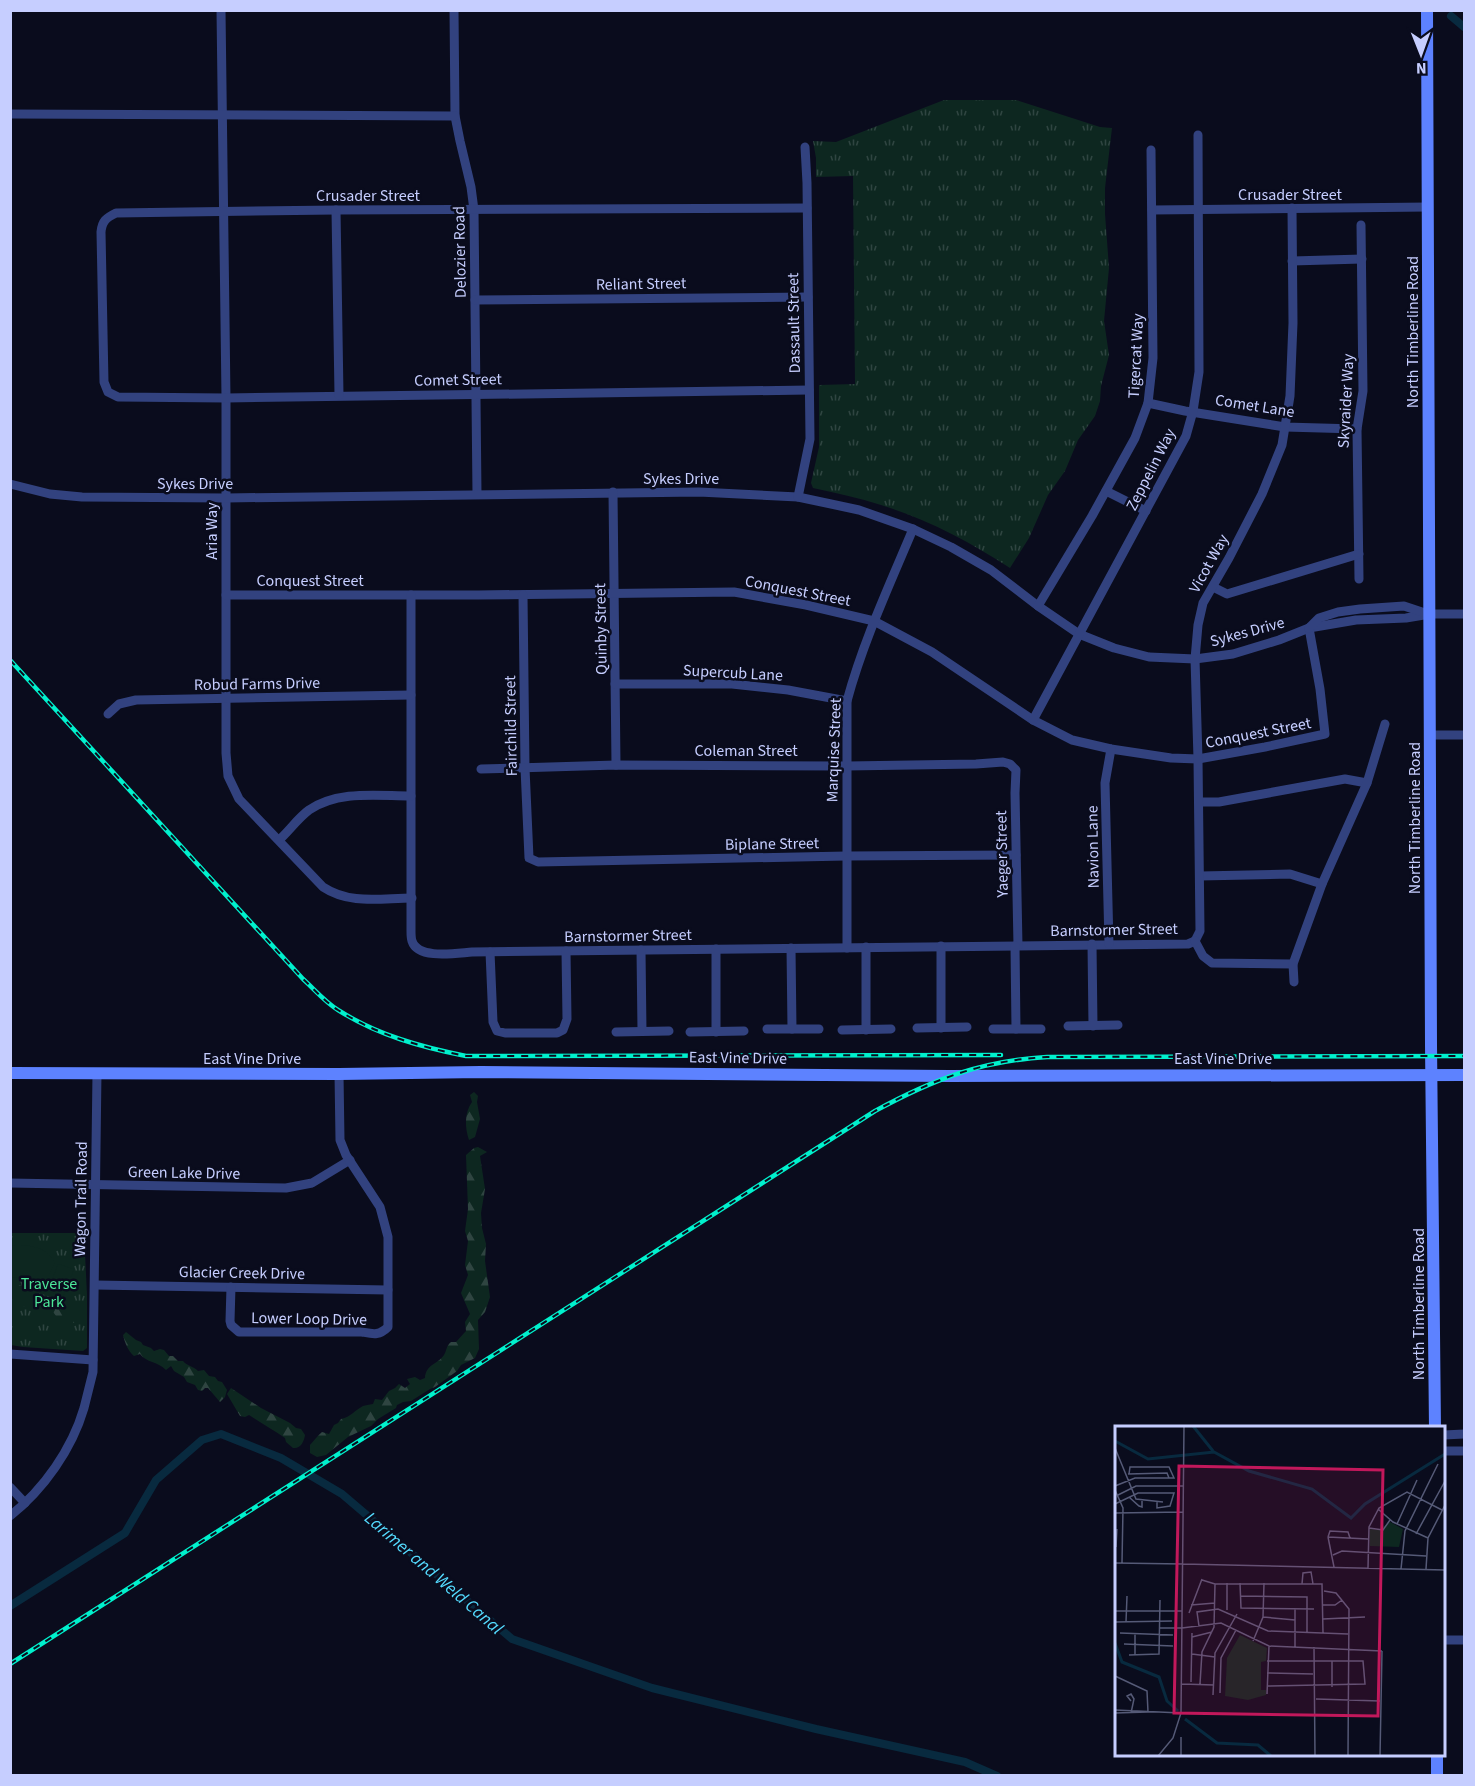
<svg xmlns="http://www.w3.org/2000/svg" width="1475" height="1786" font-family="'Source Sans 3',sans-serif">
	<style>
		.grass { fill: url(#grass-tufts) }
		.forest { fill: url(#forest-firs) }
		.garden { fill: #0d2720 }
		.lines { fill: none; stroke-linecap: round; stroke-linejoin: round }
		.canal { stroke: #082a3f; stroke-width: 8 }
		.street { stroke: #32427f; stroke-width: 9 }
		.secondary { stroke: #5d82ff; stroke-width: 12 }
		.rail-casing { stroke: #00f1cd; stroke-width: 4.5 }
		.rail { stroke: #0a0c1d; stroke-width: 2; stroke-dasharray: 7; stroke-linecap: butt }
		.labels { text-anchor: middle; stroke-width: 5; stroke-linejoin: round; paint-order: stroke }
		.street-label { font-size: 16px; fill: #c6ceff; stroke: #0a0c1d }
		.park-label { font-size: 16px; fill: #4ce698; stroke: #0a0c1d }
		.water-label { font-size: 18px; font-style: italic; fill: #54dbff; stroke: #0a0c1d }
		.inset-river { fill: none; stroke: #082a3f; stroke-width: 3 }
		.inset-road { fill: none; stroke: #555a77; stroke-width: 1.5 }
		.view { fill: #c2185b; fill-opacity: 0.15; stroke: #c2185b; stroke-width: 3 }
		.inset-edge { fill: none; stroke: #c6ceff; stroke-width: 3 }
	</style>
	<defs>
		<pattern id="grass-tufts" width="24" height="20" patternUnits="userSpaceOnUse" patternTransform="scale(1.5)"><rect width="24" height="20" fill="#0d2720"/><path d="M3 7l-1-3M5 7V3M7 7l1-3M15 17l-1-3M17 17v-4M19 17l1-3" fill="none" stroke="#2f4541"/></pattern>
		<pattern id="forest-firs" width="22" height="20" patternUnits="userSpaceOnUse" patternTransform="scale(1.5)"><rect width="22" height="20" fill="#0d2720"/><path d="M5 1l3.5 6h-7zM16 11l3.5 6h-7z" fill="#2f4541"/></pattern>
	</defs>
	<rect width="100%" height="100%" fill="#0a0c1d"/>
	<g class="grass">
		<path d="M944 100H1016L1100 127 1112 128 1105 188V214L1109 268 1104 321 1109 355 1101 386 1100 401 1095 416 1078 440 1065 471 1048 495 1029 538 1010 568C970 542 927 519 881 505 859 498 836 493 813 488L811 483 819 447V385L855 384 853 176 816 177V158L813 141 836 142Z"/>
		<path d="M11 1233H84L87 1295V1348L83 1351 23 1347 11 1345Z"/>
	</g>
	<g class="forest">
		<path d="M474 1092 478 1096 477 1102 480 1119 475 1137 469 1140C465 1128 464 1113 472 1102L470 1095Z"/>
		<path d="M478 1147 487 1152 480 1156 485 1189 481 1213 482 1228 486 1244 485 1261 490 1297 485 1312 478 1320 479 1349 475 1358 461 1365 457 1371 435 1387 430 1389 411 1401 403 1402 397 1405 396 1408 378 1419 371 1426 348 1437 326 1455 317 1457 310 1453V1445C314 1441 317 1436 322 1432L329 1434 334 1425 338 1423 341 1419C351 1417 355 1410 363 1406 366 1405 369 1405 373 1404L375 1399 382 1400 389 1391 395 1388 399 1384 405 1388 410 1384 407 1379 415 1377 420 1380 425 1378C426 1364 437 1365 444 1355 447 1350 446 1346 451 1342H456L466 1331 465 1322 470 1314 461 1293 468 1275 465 1265 468 1241 465 1231 468 1209 466 1155 474 1148Z"/>
		<path d="M10 1284 12 1285H20L22 1286H28L35 1288C43 1302 59 1294 66 1308H74L77 1318V1321L74 1323 70 1320 69 1322 65 1321 63 1318 60 1319 56 1316 49 1306 45 1312 40 1311 31 1304 24 1307C10 1301 10 1298 10 1284Z"/>
		<path d="M126 1332 136 1340 141 1342 143 1345 151 1348 154 1351 160 1349 164 1350 169 1356H173L178 1361H183C187 1366 193 1366 198 1371L204 1370 209 1376 215 1377 218 1381 222 1382 227 1390 225 1397 220 1402 208 1388H205L202 1391 198 1390 195 1385 187 1382 184 1377 174 1371 171 1366 166 1370C157 1361 147 1363 140 1354L134 1356C128 1351 125 1343 123 1335Z"/>
		<path d="M231 1388 261 1408 290 1423 296 1428 301 1429 305 1435C304 1441 301 1449 293 1448L286 1442 285 1438C272 1429 261 1423 249 1415L245 1417 240 1416 227 1394Z"/>
	</g>
	<g class="garden">
		<path d="M15 1245C31 1245 47 1247 55 1263L48 1276 38 1283 22 1277 11 1278V1246Z"/>
		<path d="M58 1264 74 1269 63 1297 48 1291Z"/>
	</g>
	<g class="lines">
		<g class="canal">
			<path d="M1451 16 1464 27"/>
			<path d="M10 1606 125 1533 156 1480 202 1440 221 1434 281 1458 342 1494 512 1639 652 1688 816 1729 965 1762 997 1776"/>
		</g>
		<g class="street">
			<path d="M221 10 226 398V753L228 776 239 799 323 887C350 905 381 898 412 898"/>
			<path d="M454 10 455 116 460 141 471 187 474 210 477 494"/>
			<path d="M10 114 455 116"/>
			<path d="M807 208 336 210 116 213C106 218 102 221 101 232L104 382 108 392 118 397 226 398 809 390"/>
			<path d="M336 210 339 395"/>
			<path d="M1152 210 1428 207"/>
			<path d="M1292 261 1362 259"/>
			<path d="M475 300 808 297"/>
			<path d="M1148 403 1185 411 1285 427 1357 429"/>
			<path d="M10 484 50 494 82 497 226 498 699 492 798 497 859 510 913 529 951 547 991 570 1038 606 1079 634 1114 648 1149 657 1195 659 1233 654 1279 640 1309 628 1356 620 1406 618 1430 614H1464"/>
			<path d="M1106 491 1146 511"/>
			<path d="M613 492 616 765"/>
			<path d="M798 497 810 439 807 183 805 147"/>
			<path d="M1359 579 1357 429 1363 391 1361 225"/>
			<path d="M1213 587 1227 594 1359 554"/>
			<path d="M226 595H478L734 592 806 605 874 621 932 652 1033 720 1072 740 1111 749 1171 758 1198 759 1265 747 1325 734 1320 689 1309 628"/>
			<path d="M411 595V931C411 935 411 938 412 941 418 960 457 953 472 952L1188 944 1195 941"/>
			<path d="M523 595 525 768 529 858 538 862 846 856 1016 855"/>
			<path d="M1038 606 1092 516 1135 438 1148 403 1153 358 1151 150"/>
			<path d="M1309 628 1319 618 1338 612 1360 609 1404 606 1428 614"/>
			<path d="M615 684H732L788 690 847 701"/>
			<path d="M108 714 119 704 136 700 411 695"/>
			<path d="M1033 720 1186 436 1193 411 1199 372 1198 135"/>
			<path d="M1431 735H1464"/>
			<path d="M481 769 616 765 847 766 976 764 1003 762 1010 764 1016 770 1015 793 1018 946"/>
			<path d="M1199 802H1219L1345 779 1367 783"/>
			<path d="M279 840C289 831 298 818 309 810 339 790 377 796 411 796"/>
			<path d="M1200 876 1290 874 1322 884"/>
			<path d="M1195 941 1200 931 1198 759 1195 659 1198 625 1203 603 1229 558 1262 494 1282 445 1290 396 1293 323 1292 208"/>
			<path d="M1195 941 1203 956 1212 963 1293 964"/>
			<path d="M1092 944 1093 1026"/>
			<path d="M1109 944 1105 783 1111 749"/>
			<path d="M941 946V1028"/>
			<path d="M1015 946 1016 1029"/>
			<path d="M791 948 792 1029"/>
			<path d="M847 948V701C863 642 889 586 913 529"/>
			<path d="M716 949V1032"/>
			<path d="M641 950 642 1031"/>
			<path d="M490 952 493 1022 497 1031 505 1033H557L563 1030 567 1019 566 951"/>
			<path d="M1294 982 1293 964 1322 884 1367 783 1385 724"/>
			<path d="M1068 1026 1118 1025"/>
			<path d="M917 1028 967 1027"/>
			<path d="M767 1029H819"/>
			<path d="M993 1029H1041"/>
			<path d="M842 1030 891 1029"/>
			<path d="M866 1030V947"/>
			<path d="M616 1032 669 1031"/>
			<path d="M690 1032 744 1031"/>
			<path d="M10 1183 286 1188 312 1183 350 1160"/>
			<path d="M95 1285 388 1290"/>
			<path d="M231 1287 230 1321 231 1325 239 1332H362C373 1334 379 1336 388 1327V1237L380 1207 346 1155 340 1140 339 1074"/>
			<path d="M10 1354 93 1360"/>
			<path d="M1444 1435 1464 1434"/>
			<path d="M1444 1451H1464"/>
			<path d="M10 1487 25 1503"/>
			<path d="M10 1516C44 1489 72 1449 84 1408 87 1396 90 1384 93 1372L97 1073"/>
			<path d="M1444 1640H1464"/>
		</g>
		<g class="secondary">
			<path d="M1427 10 1431 1045 1435 1428"/>
			<path d="M10 1073 339 1074 481 1072 949 1076 1464 1075"/>
			<path d="M1437 1754V1776"/>
		</g>
		<defs>
			<g id="rail">
				<path d="M10 660 303 979C314 989 325 1002 338 1010 377 1035 421 1047 466 1056L1001 1055"/>
				<path d="M10 1664 875 1111C934 1079 981 1061 1047 1057L1464 1056"/>
			</g>
		</defs>
		<use href="#rail" class="rail-casing"/>
		<use href="#rail" class="rail"/>
	</g>
	<g class="labels">
		<g class="street-label">
			<text x="1290" y="200">Crusader Street</text>
			<text x="368" y="201">Crusader Street</text>
			<text transform="translate(459 252) rotate(-91)" y="6">Delozier Road</text>
			<text transform="translate(641 283) rotate(-1)" y="6">Reliant Street</text>
			<text transform="translate(793 323) rotate(-91)" y="6">Dassault Street</text>
			<text transform="translate(1412 332) rotate(-90)" y="6">North Timberline Road</text>
			<text transform="translate(1135 356) rotate(-87)" y="6">Tigercat Way</text>
			<text transform="translate(458 379) rotate(-1)" y="6">Comet Street</text>
			<text transform="translate(1345 401) rotate(-87)" y="6">Skyraider Way</text>
			<text transform="translate(1255 405) rotate(9)" y="6">Comet Lane</text>
			<text transform="translate(1150 469) rotate(-63)" y="6">Zeppelin Way</text>
			<text x="681" y="484">Sykes Drive</text>
			<text x="195" y="489">Sykes Drive</text>
			<text transform="translate(211 531) rotate(-90)" y="6">Aria Way</text>
			<text transform="translate(1208 563) rotate(-61)" y="6">Vicot Way</text>
			<text x="310" y="586">Conquest Street</text>
			<text transform="translate(798 590) rotate(11)" y="6">Conquest Street</text>
			<text transform="translate(600 629) rotate(-91)" y="6">Quinby Street</text>
			<text transform="translate(1247 631) rotate(-15)" y="6">Sykes Drive</text>
			<text transform="translate(733 672) rotate(3)" y="6">Supercub Lane</text>
			<text transform="translate(257 683) rotate(-1)" y="6">Robud Farms Drive</text>
			<text transform="translate(510 726) rotate(-91)" y="6">Fairchild Street</text>
			<text transform="translate(1258 732) rotate(-11)" y="6">Conquest Street</text>
			<text x="746" y="756">Coleman Street</text>
			<text transform="translate(833 750) rotate(-88)" y="6">Marquise Street</text>
			<text transform="translate(1414 818) rotate(-90)" y="6">North Timberline Road</text>
			<text transform="translate(772 843) rotate(-1)" y="6">Biplane Street</text>
			<text transform="translate(1092 847) rotate(-91)" y="6">Navion Lane</text>
			<text transform="translate(1001 854) rotate(-91)" y="6">Yaeger Street</text>
			<text transform="translate(1114 929) rotate(-1)" y="6">Barnstormer Street</text>
			<text transform="translate(628 935) rotate(-1)" y="6">Barnstormer Street</text>
			<text transform="translate(738 1057) rotate(1)" y="6">East Vine Drive</text>
			<text x="252" y="1064">East Vine Drive</text>
			<text x="1223" y="1064">East Vine Drive</text>
			<text transform="translate(184 1172) rotate(1)" y="6">Green Lake Drive</text>
			<text transform="translate(80 1199) rotate(-89)" y="6">Wagon Trail Road</text>
			<text transform="translate(242 1272) rotate(1)" y="6">Glacier Creek Drive</text>
			<text transform="translate(1418 1304) rotate(-90)" y="6">North Timberline Road</text>
			<text transform="translate(309 1318) rotate(1)" y="6">Lower Loop Drive</text>
		</g>
		<g class="park-label">
			<text x="49" y="1289">Traverse<tspan x="49" dy="18">Park</tspan></text>
		</g>
		<g class="water-label">
			<text transform="translate(434 1573) rotate(41)" y="6">Larimer and Weld Canal</text>
		</g>
	</g>
	<g transform="translate(1115 1426)">
		<rect width="330" height="330" fill="#0a0c1d"/>
		<path d="M275 96 288 103 284 121 255 120V103L263 104ZM125 209 152 222 151 235 146 236V264H151V269L133 274 110 270 112 232Z" fill="#0d2720"/>
		<path class="inset-river" d="M78 0 98 25M0 15 33 33 99 26 134 45 197 63 236 92 250 78 330 28M0 217 7 236 44 251 52 275 63 285M70 293 102 317 143 319 156 330"/>
		<path class="inset-road" d="M0 22 21 73 48 76M13 48 52 47 54 52M0 60 20 52H59L54 41H15L14 48M0 64 8 82 7 137M3 69 21 60H69M14 71 24 80 27 81V75M0 78 23 67H59L55 80 42 82V76M263 83 278 96 313 112M0 87 68 86M282 98 302 54M254 102 268 104 275 94M301 108 330 55M213 111 253 113M213 111 215 105 233 106 235 112M213 111 219 141M1 121 2 103M218 129 227 125 311 130M0 137 68 138M68 138 330 144M253 142 254 101 264 82 292 66 327 84M286 143 290 105 323 38M311 143 313 112 330 79M87 154 100 158H207L208 207M125 157 126 182 199 183M187 158 188 147 196 146 198 158M209 165 221 167 234 183 233 330M125 170 192 171V207M76 179 100 177M208 179H220L227 174M112 184V157M0 185H67M74 187 87 153M148 191 180 194M208 193 250 191M0 196 57 195M11 196 12 170M84 200 82 186 103 183 153 205 233 208M45 202H69M67 202 106 197 154 220 267 225M5 207 58 209M77 211 97 206M138 215 148 191 149 157M9 218 58 220M180 221V183M199 221 200 330M77 228 100 231M14 229 44 228 45 174M20 229V207M217 235V261M152 247 198 248M0 250 32 265 33 286M76 256 77 207M67 258 99 259M85 258 87 226 99 201 100 158M152 260 250 258 248 235H152M105 267 106 232 121 204M152 268 154 220M98 269 100 227 122 188M201 273 265 275M0 284 66 287M0 287 33 286M16 287 19 273 16 268 12 270 16 275M43 330 58 312 66 287 69 0M66 330V311M265 330 267 225"/>
		<path class="view" d="M64 40 268 44 263 290 59 287Z"/>
		<rect width="330" height="330" class="inset-edge"/>
	</g>
	<rect width="1475" height="1786" fill="none" stroke="#c6ceff" stroke-width="24"/>
	<g transform="translate(1421 54) rotate(179)" stroke="#0a0c1d" stroke-width="4.5" paint-order="stroke">
	<path d="M0-4.5L10 22L0 15L-10 22Z" fill="#c6ceff"/>
	<text y="-9" font-size="16" font-weight="bold" text-anchor="middle" fill="#c6ceff">N</text>
	</g>
</svg>
